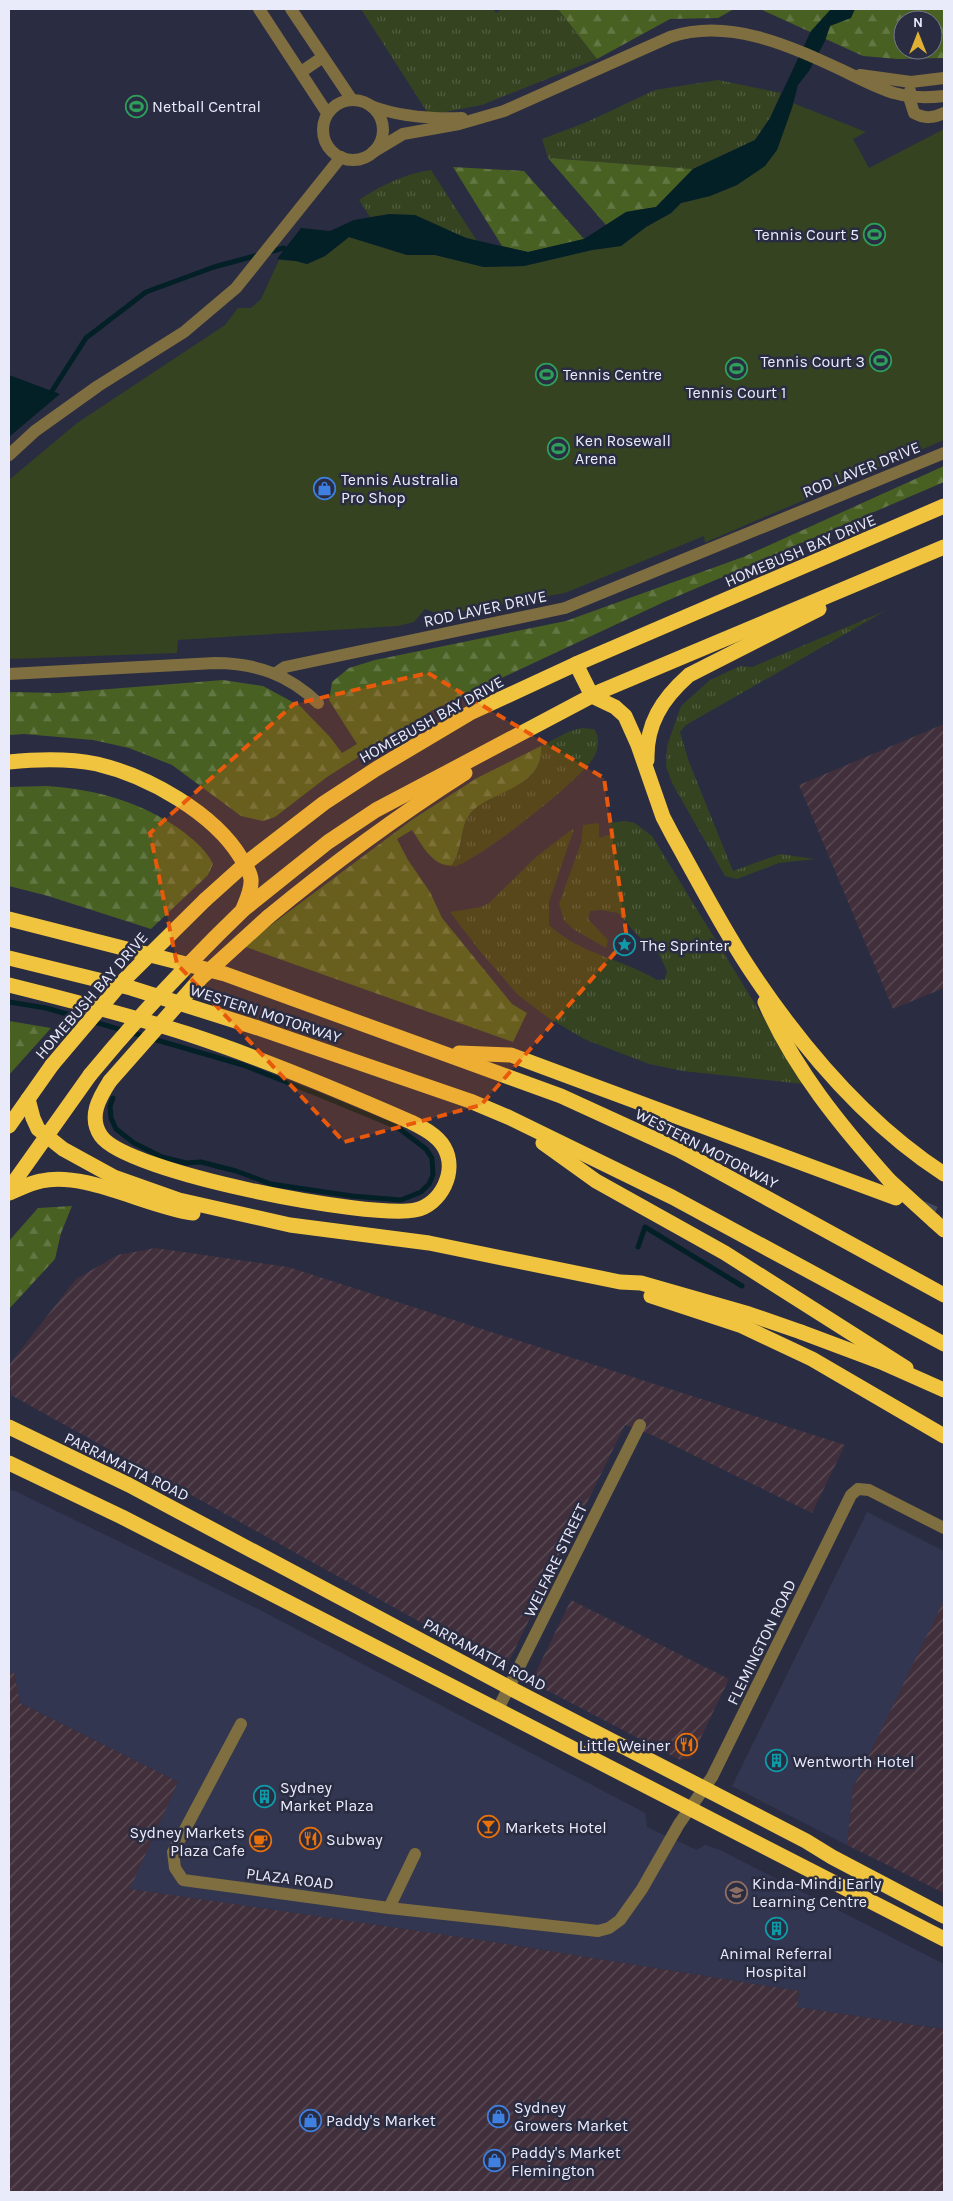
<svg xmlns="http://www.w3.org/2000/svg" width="953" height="2201" font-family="Karla,sans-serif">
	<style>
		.built { fill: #333650 }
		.industrial { fill: url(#industrial-furrows) }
		.grass { fill: url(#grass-tufts) }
		.forest { fill: url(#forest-firs); fill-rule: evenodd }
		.green { fill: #354320 }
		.water { fill: #032027 }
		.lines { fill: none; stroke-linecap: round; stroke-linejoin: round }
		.stream { stroke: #032027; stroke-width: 5 }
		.highway-tunnel { stroke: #47495e; stroke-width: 15; stroke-dasharray: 15 8; stroke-linecap: butt }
		.minor { stroke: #7f6e3f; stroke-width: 12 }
		.highway { stroke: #f0c43e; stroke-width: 15 }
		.highway-bridge { stroke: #f0c43e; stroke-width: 15 }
		.marked { fill: #e8590c; fill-opacity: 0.2; stroke: #e8590c; stroke-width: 4; stroke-dasharray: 10 6; stroke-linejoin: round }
		.labels { text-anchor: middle; stroke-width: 5; stroke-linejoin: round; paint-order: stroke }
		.poi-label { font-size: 16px; fill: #eaebfa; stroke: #2a2c42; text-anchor: start }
		.street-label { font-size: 16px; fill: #eaebfa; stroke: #2a2c42 }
	</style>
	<defs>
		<pattern id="industrial-furrows" width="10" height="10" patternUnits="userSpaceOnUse" patternTransform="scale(1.25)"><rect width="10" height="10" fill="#41303b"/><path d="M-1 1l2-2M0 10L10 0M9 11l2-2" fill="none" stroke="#5d4e58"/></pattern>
		<pattern id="grass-tufts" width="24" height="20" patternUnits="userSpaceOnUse" patternTransform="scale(1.25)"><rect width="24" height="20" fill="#354320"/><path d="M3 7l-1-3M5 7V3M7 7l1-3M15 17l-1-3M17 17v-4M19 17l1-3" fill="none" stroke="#525e41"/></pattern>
		<pattern id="forest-firs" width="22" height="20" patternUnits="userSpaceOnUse" patternTransform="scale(1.25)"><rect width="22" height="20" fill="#496023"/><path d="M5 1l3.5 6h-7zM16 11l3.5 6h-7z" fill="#637744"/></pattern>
	</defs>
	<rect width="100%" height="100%" fill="#2a2c42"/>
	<g class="built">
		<path d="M9 1490 15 1491 262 1611 645 1813 647 1827 697 1850 705 1845 720 1850 944 1964 943 2029 797 2007 799 1991 480 1940 129 1889 178 1782 20 1703 14 1673H9Z"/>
		<path d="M867 1512 944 1551V1602L853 1788 847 1845 732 1786Z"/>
	</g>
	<g class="industrial">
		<path d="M944 724V988L893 1009 799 785Z"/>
		<path d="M155 1248 288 1267 845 1445 812 1513 652 1435 625 1425 505 1669 11 1395 9 1365 76 1279 118 1255Z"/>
		<path d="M571 1600 729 1679 691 1758 680 1760 531 1682Z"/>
		<path d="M944 1600V1893L847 1845 853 1788Z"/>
		<path d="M9 1673H14L20 1703 178 1782 130 1889 480 1940 799 1991 797 2007 942 2029 944 2020V2192H9Z"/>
	</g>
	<g class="grass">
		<path d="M361 9H493L496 13 502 9H558L597 59 482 105 429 115Z"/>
		<path d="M718 80 781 93 770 118 755 140 693 169 548 158 542 139 587 122 655 90Z"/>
		<path d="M431 170 477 241 390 214 370 217 359 200C382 185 404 174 431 170Z"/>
		<path d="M885 611 686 725 680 732 689 762 733 871 780 854 815 859 779 863 737 879 725 876 672 783 666 766 667 746 681 706 710 680 740 666 752 667Z"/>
		<path d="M581 728 594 729C600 736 599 748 594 757 581 780 481 858 456 866 452 867 448 866 445 866L452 865C465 848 457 826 475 809 499 787 544 787 541 746L568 732Z"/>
		<path d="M625 821 635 823 652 836 804 1084 683 1071 649 1064 584 1039 547 1017 518 995 479 950 450 912 481 907 489 903 536 857 571 830 574 829 549 902V925C581 955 621 958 657 980L665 979 667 971 657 950 638 936 618 913 601 910 590 911 588 919 608 940 606 948 573 929 564 920 559 904 581 843 583 825 599 823V838L614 833 609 823Z"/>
	</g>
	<g class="forest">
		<path d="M558 9H734L718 18 670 19 597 59Z"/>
		<path d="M760 9H944V58L898 59 863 56ZM903 20H933V50H903Z"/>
		<path d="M548 158 693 169 656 207 626 212 606 225Z"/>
		<path d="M453 167 524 171 584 239 528 252 502 246Z"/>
		<path d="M944 466V482L664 602 431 711 327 777 275 817 263 821 241 816 172 765 129 748 93 740 24 734 9 735V692L59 693 223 680 263 686 300 706 330 737 342 753 357 744 329 700 332 682 349 668 375 660 566 621 743 557Z"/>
		<path d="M541 746C544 784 502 789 477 807 457 822 465 847 452 865 433 868 421 843 412 830L397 839 408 860 430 892 442 918 512 1004 527 1013 513 1042 243 946 413 819 477 778Z"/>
		<path d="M47 786C97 789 145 803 185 833 197 843 206 850 213 864L208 875 151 929 48 896 9 886V787Z"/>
		<path d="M9 1021 51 1028 9 1075Z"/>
		<path d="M72 1206 61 1233 55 1259 9 1309V1241L38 1208Z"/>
	</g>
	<path class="green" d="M793 103 866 132 853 139 869 168 944 129V440L711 540 705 543 704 536 565 593 441 615 425 609 414 622 398 626 178 640 177 653 9 659V480L77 423 225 325 238 308H251L261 299 279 260 296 261 307 264 325 256 349 237 407 255H435L484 267 524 266 592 250 621 246 646 227 671 213 681 203 710 196 737 185 777 150Z"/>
	<g class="water">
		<path d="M831 9H855L851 18 830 26 825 41 809 71 798 85 792 108 777 150 765 166 737 185 710 196 681 203 671 213 646 227 621 246 592 250 524 266 484 267 435 255H407L349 237 325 256 307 264 296 261 277 259 301 228 330 231 354 220 390 214 415 215 466 238 528 252 584 239 626 212 656 207 693 169 755 140 770 118 811 31Z"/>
		<path d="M9 375 60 394 9 437Z"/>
	</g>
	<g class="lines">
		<g class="stream">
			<path d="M269 252 284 248"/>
			<path d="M52 391 86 338 146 292 214 267 258 255"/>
			<path d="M9 1002 46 1008 243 1065 317 1094 397 1127 426 1149 432 1158 433 1175 429 1184 421 1192 401 1200 352 1196 271 1184 236 1171 201 1162 186 1163 162 1157 134 1143 116 1129 111 1118 110 1106 113 1098"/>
			<path d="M638 1247 645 1227 742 1286"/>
		</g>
		<path class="highway-tunnel" d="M921 1208 944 1218"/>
		<g class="minor">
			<path d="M259 9 327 113"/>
			<path d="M291 9 352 100"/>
			<path d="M301 72 323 57"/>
			<path d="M860 75 911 82 944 78"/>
			<path d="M910 91 909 97 914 113C925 119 933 118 944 113"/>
			<circle cx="353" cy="130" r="30"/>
			<path d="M371 106C400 117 431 119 462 118"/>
			<path d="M373 152 403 134 459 124 504 111 670 37C730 17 792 47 846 72 883 90 901 101 944 96"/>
			<path d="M9 455 35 431 98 386 184 332 236 288 341 157"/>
			<path d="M276 673 285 667 565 608 944 453"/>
			<path d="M9 674 215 663C256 663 289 675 318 703"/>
			<path d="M498 1709 640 1425"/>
			<path d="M241 1724 173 1852 175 1868 183 1880 389 1908 415 1854"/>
			<path d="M389 1908 598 1931 609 1928 620 1920 642 1889 679 1824 712 1777 851 1495 858 1489 869 1490 944 1528"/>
		</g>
		<g class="highway">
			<path d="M576 664 592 696"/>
			<path d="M592 696 615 707 625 716 638 745 663 817 673 836C699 882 723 930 753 974 804 1050 867 1124 944 1174"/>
			<path d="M647 760C646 724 662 699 689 675L819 609"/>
			<path d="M9 762C37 759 68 758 97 764 148 776 214 813 241 858 245 864 250 872 251 879 252 889 247 899 243 909"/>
			<path d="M205 900 245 864 324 803 376 769 470 713 576 664 944 506"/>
			<path d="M243 910 328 842 376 810 599 692 944 547"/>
			<path d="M268 917C331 865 396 817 465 773"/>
			<path d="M9 919 225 974 561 1096 679 1150 944 1295"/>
			<path d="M9 958 131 988 258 1028 470 1101 508 1117 672 1197 944 1344"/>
			<path d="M9 985C69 1000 129 1015 188 1034 264 1059 338 1090 411 1122 423 1128 437 1135 444 1147 458 1171 441 1205 415 1210 369 1219 127 1173 101 1136 88 1117 99 1098 110 1081"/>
			<path d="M765 1002C794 1069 841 1126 889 1180"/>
			<path d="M459 1053 511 1055 896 1198"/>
			<path d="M28 1099 33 1118 38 1129 63 1149 114 1177 179 1200 290 1225 429 1243 620 1282 641 1283 749 1314 801 1332"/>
			<path d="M9 1126 52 1065"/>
			<path d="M543 1143 596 1181 725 1253 906 1368"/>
			<path d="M9 1189 90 1075"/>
			<path d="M9 1193C19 1189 30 1183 41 1181 86 1171 147 1207 193 1213"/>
			<path d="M934 1221 944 1230"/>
			<path d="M651 1296 742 1326 812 1359 944 1436"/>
			<path d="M9 1427 129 1485 510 1688 806 1841 832 1857 944 1916"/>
			<path d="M9 1463 122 1517 944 1939"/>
		</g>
		<g class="highway-bridge">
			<path d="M52 1065 123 981 205 900"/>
			<path d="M90 1075C138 1017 189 962 243 910"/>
			<path d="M110 1081 201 978 268 917"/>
			<path d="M889 1180 934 1221"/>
			<path d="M801 1332 881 1362 944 1390"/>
		</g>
	</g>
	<path class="marked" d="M428 673 604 778 627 939 481 1105 344 1142 177 964 150 833 294 704Z"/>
	<defs>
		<symbol id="stadium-ring" viewBox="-11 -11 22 22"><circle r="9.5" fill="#2a2c42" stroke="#2e9e5b" stroke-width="1.5"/><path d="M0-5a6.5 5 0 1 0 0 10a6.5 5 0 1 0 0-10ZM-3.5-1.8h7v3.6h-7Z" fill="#2e9e5b"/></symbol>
		<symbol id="shop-ring" viewBox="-11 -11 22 22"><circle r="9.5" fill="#2a2c42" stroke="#3f7fe0" stroke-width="1.5"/><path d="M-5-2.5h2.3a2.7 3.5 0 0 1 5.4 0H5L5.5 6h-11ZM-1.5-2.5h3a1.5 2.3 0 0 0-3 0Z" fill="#3f7fe0"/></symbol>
		<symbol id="sight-ring" viewBox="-11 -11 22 22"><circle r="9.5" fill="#2a2c42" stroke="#0f9aa8" stroke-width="1.5"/><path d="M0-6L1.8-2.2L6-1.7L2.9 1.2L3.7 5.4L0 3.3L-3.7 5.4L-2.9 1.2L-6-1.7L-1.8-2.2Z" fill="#0f9aa8"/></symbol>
		<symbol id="restaurant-ring" viewBox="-11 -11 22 22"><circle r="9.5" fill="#2a2c42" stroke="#e8710a" stroke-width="1.5"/><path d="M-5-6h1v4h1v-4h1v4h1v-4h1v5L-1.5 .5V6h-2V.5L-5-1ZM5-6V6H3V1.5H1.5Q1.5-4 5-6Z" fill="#e8710a"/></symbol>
		<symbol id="building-ring" viewBox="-11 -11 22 22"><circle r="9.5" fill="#2a2c42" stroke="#0f9aa8" stroke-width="1.5"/><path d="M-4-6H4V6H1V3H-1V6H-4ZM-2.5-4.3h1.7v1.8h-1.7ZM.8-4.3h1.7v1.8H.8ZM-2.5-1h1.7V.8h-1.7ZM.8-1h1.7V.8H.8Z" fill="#0f9aa8"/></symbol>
		<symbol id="bar-ring" viewBox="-11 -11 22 22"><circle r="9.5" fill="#2a2c42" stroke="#e8710a" stroke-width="1.5"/><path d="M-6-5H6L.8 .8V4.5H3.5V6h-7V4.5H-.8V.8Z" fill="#e8710a"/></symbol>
		<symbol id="cafe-ring" viewBox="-11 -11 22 22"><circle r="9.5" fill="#2a2c42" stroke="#e8710a" stroke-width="1.5"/><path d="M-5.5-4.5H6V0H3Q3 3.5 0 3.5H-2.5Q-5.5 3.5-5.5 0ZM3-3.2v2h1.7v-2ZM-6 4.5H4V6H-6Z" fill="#e8710a"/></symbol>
		<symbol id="school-ring" viewBox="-11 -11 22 22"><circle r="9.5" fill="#2a2c42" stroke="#8d6e63" stroke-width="1.5"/><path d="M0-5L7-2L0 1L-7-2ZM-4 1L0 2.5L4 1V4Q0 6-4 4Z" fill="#8d6e63"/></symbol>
	</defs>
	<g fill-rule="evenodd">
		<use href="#stadium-ring" x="124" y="94" width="25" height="25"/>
		<use href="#stadium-ring" x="862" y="222" width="25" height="25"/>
		<use href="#stadium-ring" x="868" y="348" width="25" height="25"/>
		<use href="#stadium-ring" x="724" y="356" width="25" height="25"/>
		<use href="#stadium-ring" x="534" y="362" width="25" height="25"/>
		<use href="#stadium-ring" x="546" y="436" width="25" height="25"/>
		<use href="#shop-ring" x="312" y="476" width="25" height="25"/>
		<use href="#sight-ring" x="612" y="932" width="25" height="25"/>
		<use href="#restaurant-ring" x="674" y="1732" width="25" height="25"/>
		<use href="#building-ring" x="764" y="1748" width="25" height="25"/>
		<use href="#building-ring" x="252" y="1784" width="25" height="25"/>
		<use href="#bar-ring" x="476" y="1814" width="25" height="25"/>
		<use href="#restaurant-ring" x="298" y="1826" width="25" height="25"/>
		<use href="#cafe-ring" x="248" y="1828" width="25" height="25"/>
		<use href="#school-ring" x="724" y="1880" width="25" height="25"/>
		<use href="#building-ring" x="764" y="1916" width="25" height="25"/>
		<use href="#shop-ring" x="486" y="2104" width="25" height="25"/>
		<use href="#shop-ring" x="298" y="2108" width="25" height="25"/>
		<use href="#shop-ring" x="482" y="2148" width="25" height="25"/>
	</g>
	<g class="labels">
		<g class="poi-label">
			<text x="152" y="112">Netball Central</text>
			<text x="859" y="240" text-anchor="end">Tennis Court 5</text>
			<text x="865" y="367" text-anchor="end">Tennis Court 3</text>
			<text x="563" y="380">Tennis Centre</text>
			<text x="736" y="398" text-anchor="middle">Tennis Court 1</text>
			<text x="575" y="446">Ken Rosewall<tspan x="575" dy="18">Arena</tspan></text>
			<text x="341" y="485">Tennis Australia<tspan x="341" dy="18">Pro Shop</tspan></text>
			<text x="640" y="951">The Sprinter</text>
			<text x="670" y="1751" text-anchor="end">Little Weiner</text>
			<text x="793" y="1767">Wentworth Hotel</text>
			<text x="280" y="1793">Sydney<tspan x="280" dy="18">Market Plaza</tspan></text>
			<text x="505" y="1833">Markets Hotel</text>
			<text x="245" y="1838" text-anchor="end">Sydney Markets<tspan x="245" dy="18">Plaza Cafe</tspan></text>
			<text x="326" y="1845">Subway</text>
			<text x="752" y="1889">Kinda-Mindi Early<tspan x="752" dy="18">Learning Centre</tspan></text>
			<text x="776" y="1959" text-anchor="middle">Animal Referral<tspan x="776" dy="18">Hospital</tspan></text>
			<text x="514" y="2113">Sydney<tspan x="514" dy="18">Growers Market</tspan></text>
			<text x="326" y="2126">Paddy's Market</text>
			<text x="511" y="2158">Paddy's Market<tspan x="511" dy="18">Flemington</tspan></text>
		</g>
		<g class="street-label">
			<text transform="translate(861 469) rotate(-22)" y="6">ROD LAVER DRIVE</text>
			<text transform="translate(800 550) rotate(-23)" y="6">HOMEBUSH BAY DRIVE</text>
			<text transform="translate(485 608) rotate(-12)" y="6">ROD LAVER DRIVE</text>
			<text transform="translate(431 719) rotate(-29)" y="6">HOMEBUSH BAY DRIVE</text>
			<text transform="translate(91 995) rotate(-49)" y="6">HOMEBUSH BAY DRIVE</text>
			<text transform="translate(266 1013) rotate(18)" y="6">WESTERN MOTORWAY</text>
			<text transform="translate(707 1148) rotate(27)" y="6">WESTERN MOTORWAY</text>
			<text transform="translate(127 1466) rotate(26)" y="6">PARRAMATTA ROAD</text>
			<text transform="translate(555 1560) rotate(-64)" y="6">WELFARE STREET</text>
			<text transform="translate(761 1642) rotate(-64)" y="6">FLEMINGTON ROAD</text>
			<text transform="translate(485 1654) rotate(28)" y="6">PARRAMATTA ROAD</text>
			<text transform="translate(290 1878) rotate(7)" y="6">PLAZA ROAD</text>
		</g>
	</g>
	<rect width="953" height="2201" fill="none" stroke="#eaebfa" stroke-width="20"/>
	<g transform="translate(918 35)"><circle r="24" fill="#2a2c42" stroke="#77788c"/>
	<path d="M0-4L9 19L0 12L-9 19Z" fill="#dfb034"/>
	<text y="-8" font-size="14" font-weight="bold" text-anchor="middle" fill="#eaebfa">N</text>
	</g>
</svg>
